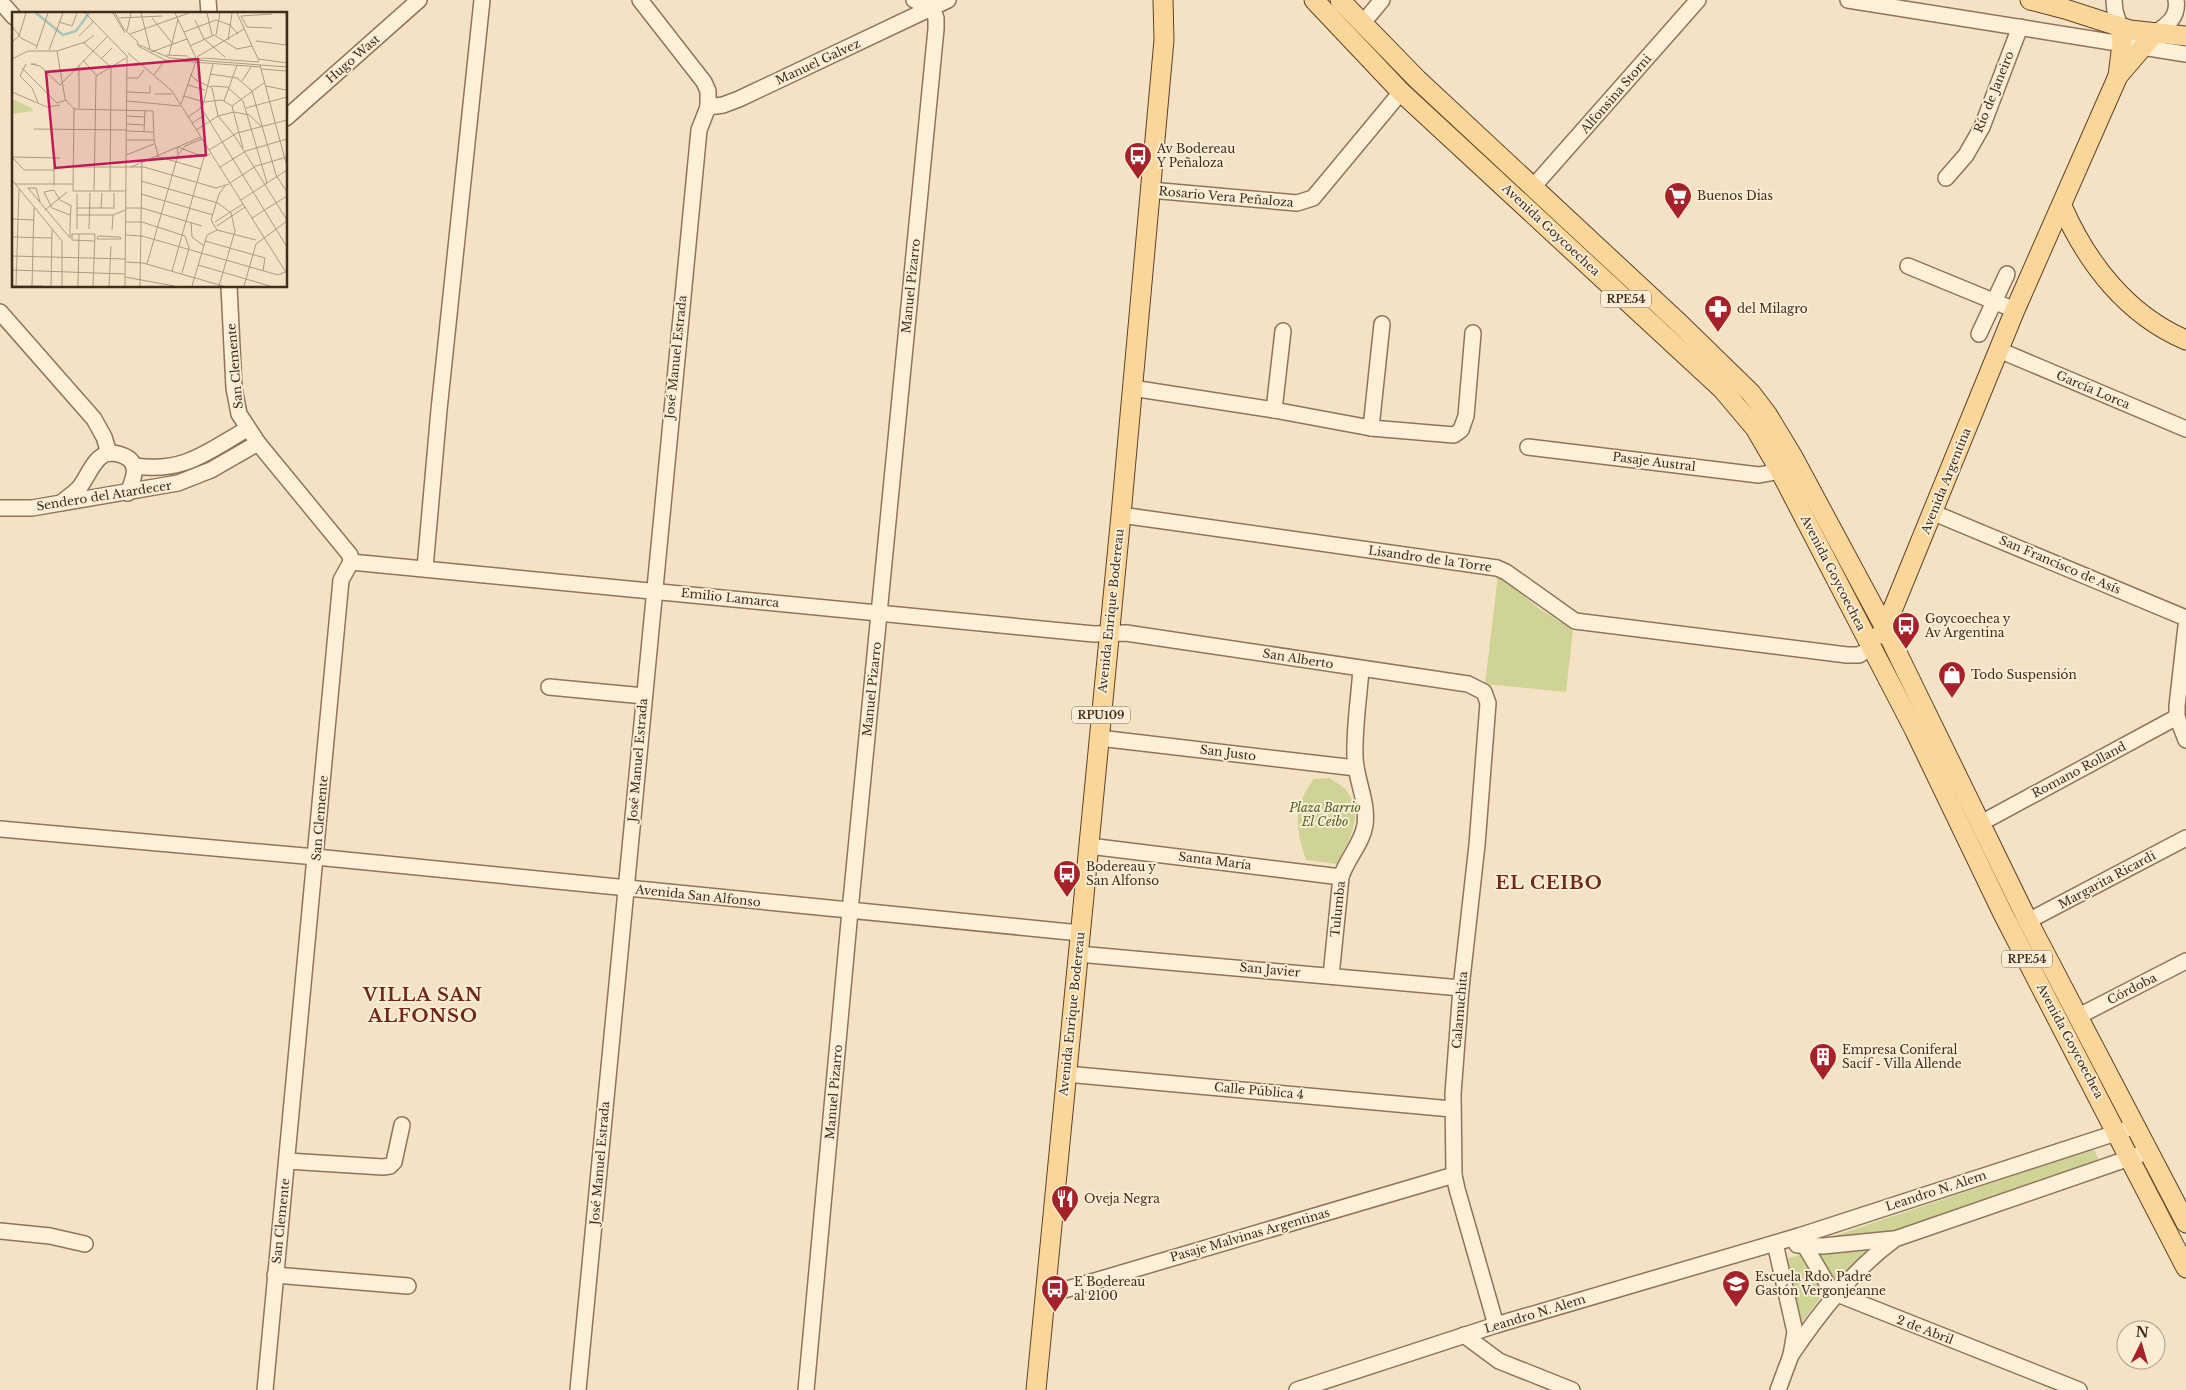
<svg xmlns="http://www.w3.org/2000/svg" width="2186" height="1390" font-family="'Libre Baskerville',serif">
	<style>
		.green { fill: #cfd396 }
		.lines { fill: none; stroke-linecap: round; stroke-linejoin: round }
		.minor-casing { stroke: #917358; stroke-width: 18 }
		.major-casing { stroke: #5e412c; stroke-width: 21 }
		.minor { stroke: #fcf0d9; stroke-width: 15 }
		.major { stroke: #fad799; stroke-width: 19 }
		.labels { text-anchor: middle; stroke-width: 4; stroke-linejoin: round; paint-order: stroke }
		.shield { fill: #f9edd5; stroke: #776654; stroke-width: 1 }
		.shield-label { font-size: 11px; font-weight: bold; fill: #3f2c1d }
		.street-label { font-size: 12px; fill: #3f2c1d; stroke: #f9edd5 }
		.poi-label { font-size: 12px; fill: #3f2c1d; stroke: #f9edd5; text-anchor: start }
		.park-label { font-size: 12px; font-style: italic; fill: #515e22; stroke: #f9edd5 }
		.district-label { font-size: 18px; font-weight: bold; letter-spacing: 1px; fill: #712618; stroke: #f9edd5 }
		.inset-river { fill: none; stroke: #a6c6bb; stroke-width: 2.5 }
		.inset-road { fill: none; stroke: #ab9a81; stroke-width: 1 }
		.view { fill: #c2185b; fill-opacity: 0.15; stroke: #c2185b; stroke-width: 2.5 }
		.inset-edge { fill: none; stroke: #3f2c1d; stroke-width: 2.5 }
	</style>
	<rect width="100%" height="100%" fill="#f3e3c4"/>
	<g class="green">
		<path d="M1498 575 1541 610 1573 630 1566 692 1485 684Z"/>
		<path d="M1330 778C1335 782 1343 786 1346 790 1366 814 1348 842 1337 864L1306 860C1295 827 1293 806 1314 779Z"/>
		<path d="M2094 1149 2100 1163 1898 1230 1825 1239Z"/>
		<path d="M1864 1250 1867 1254 1836 1283 1820 1255Z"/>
		<path d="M1800 1255 1823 1294 1799 1326 1783 1260Z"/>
	</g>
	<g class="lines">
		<defs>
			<g id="minor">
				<path d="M208 0 209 14"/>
				<path d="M640 0 704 82 708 91V107"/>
				<path d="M914 0 932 8"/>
				<path d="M1848 0 2186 54"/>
				<path d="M2114 0 2115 11 2120 27"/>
				<path d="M0 1 14 17"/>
				<path d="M1362 24 1382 0"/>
				<path d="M2154 34C2167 25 2179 17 2176 0"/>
				<path d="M286 118 419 0"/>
				<path d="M1946 178 1966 155 1982 127 2020 27"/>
				<path d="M1533 187 1698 0"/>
				<path d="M1150 190 1297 203 1313 198 1401 92"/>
				<path d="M1908 266 2015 310"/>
				<path d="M229 286 234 388 239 414 258 443 350 555 351 562"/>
				<path d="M0 312 94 419 104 437 109 453"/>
				<path d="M1979 334 2007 274"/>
				<path d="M1999 350 2186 429"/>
				<path d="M1132 388 1274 410 1371 428 1454 435 1461 430 1466 416 1473 333"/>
				<path d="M1274 410 1283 331"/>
				<path d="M1371 428 1382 324"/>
				<path d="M1528 447 1759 475 1780 471"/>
				<path d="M135 466C184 473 207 452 247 429"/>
				<path d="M61 503C67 498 74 493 79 488 88 477 94 456 109 453 113 453 120 454 124 456 141 463 133 480 128 493"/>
				<path d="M0 508H32L178 483 211 470 258 443"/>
				<path d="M1934 513 2186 618"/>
				<path d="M1121 515 1497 568 1506 572 1575 621 1847 655H1859L1871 648"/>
				<path d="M351 562 1094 634 1126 633 1468 684 1484 692 1488 703 1477 845 1461 988 1453 1094 1454 1175 1457 1189 1496 1325"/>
				<path d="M425 568 439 410 482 0"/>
				<path d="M2186 626 2177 706V717L2186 740"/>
				<path d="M549 687 644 696"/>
				<path d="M1099 738 1356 768"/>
				<path d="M1981 823 2177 717"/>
				<path d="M0 829 316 857 1080 933"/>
				<path d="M1089 846 1341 877"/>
				<path d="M2028 921 2186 838"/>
				<path d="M1078 954 1461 988"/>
				<path d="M1331 976 1341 877C1347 858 1362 844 1365 825 1368 801 1356 781 1355 757 1354 728 1359 698 1361 669"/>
				<path d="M2077 1017 2186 961"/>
				<path d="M1066 1074 1452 1109"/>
				<path d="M287 1161 383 1167 390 1166 394 1162 402 1125"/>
				<path d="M0 1231 50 1236 85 1244"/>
				<path d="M1799 1236 1828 1285 1837 1294 2079 1390"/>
				<path d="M1775 1243 1795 1332 1791 1355 1778 1390"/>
				<path d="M1797 1245 1823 1246 1893 1239"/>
				<path d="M275 1275 408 1286"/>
				<path d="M1045 1292 1064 1290 1454 1175"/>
				<path d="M1464 1335 1499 1361 1572 1390"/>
				<path d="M1791 1355C1820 1312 1853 1270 1895 1239L2150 1151"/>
				<path d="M265 1390 341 580 351 562"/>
				<path d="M578 1390 699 130 708 107 723 105 739 99 948 0"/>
				<path d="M806 1390 850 911 936 29V18L932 8"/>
				<path d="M1297 1390 1496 1325 1799 1236 2125 1130"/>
			</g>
			<g id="major">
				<path d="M1314 0 1401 92 1722 389 1755 428 1780 471 1914 729 2003 914 2186 1268"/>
				<path d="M1340 0 1418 80 1678 322 1751 393 1767 414 1793 457 1885 628 2028 921 2186 1223"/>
				<path d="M2030 0 2065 9 2130 30 2186 36"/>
				<path d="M2118 76 2122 44 2120 27"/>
				<path d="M2062 206C2087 263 2127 315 2186 340"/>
				<path d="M1881 634 1885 628 2015 310 2118 76 2154 34"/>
				<path d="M1036 1390 1121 515 1164 40 1163 0"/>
			</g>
		</defs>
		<use href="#minor" class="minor-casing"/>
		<use href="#major" class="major-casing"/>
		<use href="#minor" class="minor"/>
		<use href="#major" class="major"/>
	</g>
	<defs>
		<symbol id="bus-pin" viewBox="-11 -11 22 30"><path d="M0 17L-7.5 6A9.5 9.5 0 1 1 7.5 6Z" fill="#a72128" stroke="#f9edd5"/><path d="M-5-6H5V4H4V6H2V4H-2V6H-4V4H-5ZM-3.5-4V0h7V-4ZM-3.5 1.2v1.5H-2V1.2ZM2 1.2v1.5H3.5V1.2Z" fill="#fff"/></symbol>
		<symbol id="supermarket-pin" viewBox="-11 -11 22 30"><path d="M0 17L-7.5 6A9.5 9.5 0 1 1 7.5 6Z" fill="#a72128" stroke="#f9edd5"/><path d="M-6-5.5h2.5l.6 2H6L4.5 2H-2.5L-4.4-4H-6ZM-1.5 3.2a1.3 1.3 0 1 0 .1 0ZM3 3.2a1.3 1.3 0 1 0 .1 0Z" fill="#fff"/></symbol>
		<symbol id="pharmacy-pin" viewBox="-11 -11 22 30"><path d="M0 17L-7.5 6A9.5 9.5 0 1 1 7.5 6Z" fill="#a72128" stroke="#f9edd5"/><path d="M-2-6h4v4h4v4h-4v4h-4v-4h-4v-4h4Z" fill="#fff"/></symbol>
		<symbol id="shop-pin" viewBox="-11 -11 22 30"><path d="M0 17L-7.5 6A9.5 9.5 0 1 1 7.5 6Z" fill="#a72128" stroke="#f9edd5"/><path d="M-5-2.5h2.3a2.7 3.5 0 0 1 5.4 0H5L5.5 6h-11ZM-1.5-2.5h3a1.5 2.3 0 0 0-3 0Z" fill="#fff"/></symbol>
		<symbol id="building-pin" viewBox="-11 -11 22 30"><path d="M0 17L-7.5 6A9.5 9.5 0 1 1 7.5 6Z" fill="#a72128" stroke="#f9edd5"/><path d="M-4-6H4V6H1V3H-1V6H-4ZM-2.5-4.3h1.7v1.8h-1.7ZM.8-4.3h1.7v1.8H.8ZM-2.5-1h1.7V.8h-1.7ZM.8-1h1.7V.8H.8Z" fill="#fff"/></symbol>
		<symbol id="restaurant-pin" viewBox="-11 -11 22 30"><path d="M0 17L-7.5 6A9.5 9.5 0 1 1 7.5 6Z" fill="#a72128" stroke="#f9edd5"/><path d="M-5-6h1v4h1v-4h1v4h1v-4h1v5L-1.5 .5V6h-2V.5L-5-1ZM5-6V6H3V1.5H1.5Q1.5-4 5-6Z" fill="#fff"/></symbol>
		<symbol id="school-pin" viewBox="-11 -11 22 30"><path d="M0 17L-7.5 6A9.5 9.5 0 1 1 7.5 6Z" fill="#a72128" stroke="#f9edd5"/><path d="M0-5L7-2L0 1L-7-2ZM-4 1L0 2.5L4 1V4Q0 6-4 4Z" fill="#fff"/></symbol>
	</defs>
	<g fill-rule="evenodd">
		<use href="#bus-pin" x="1122" y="140" width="32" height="43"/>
		<use href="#supermarket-pin" x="1662" y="180" width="32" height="43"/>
		<use href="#pharmacy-pin" x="1702" y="293" width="32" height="43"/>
		<use href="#bus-pin" x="1890" y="610" width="32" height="43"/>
		<use href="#shop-pin" x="1936" y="659" width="32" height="43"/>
		<use href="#bus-pin" x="1051" y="858" width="32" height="43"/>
		<use href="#building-pin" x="1807" y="1041" width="32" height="43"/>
		<use href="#restaurant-pin" x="1049" y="1183" width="32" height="43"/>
		<use href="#school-pin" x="1720" y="1268" width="32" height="43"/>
		<use href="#bus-pin" x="1039" y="1273" width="32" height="43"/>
	</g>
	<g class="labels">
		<g class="shield">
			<rect x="1601" y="290.5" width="50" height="17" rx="4"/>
			<rect x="1072" y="706.5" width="58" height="17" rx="4"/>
			<rect x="2002" y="950.5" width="50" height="17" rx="4"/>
		</g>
		<g class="shield-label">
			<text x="1626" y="303">RPE54</text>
			<text x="1101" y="719">RPU109</text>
			<text x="2027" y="963">RPE54</text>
		</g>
		<g class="street-label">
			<text transform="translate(353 59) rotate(-41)" y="4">Hugo Wast</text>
			<text transform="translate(818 62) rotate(-25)" y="4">Manuel Galvez</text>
			<text transform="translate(1994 92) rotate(-68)" y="4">Río de Janeiro</text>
			<text transform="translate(1616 94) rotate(-49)" y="4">Alfonsina Storni</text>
			<text transform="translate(1226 197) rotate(5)" y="4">Rosario Vera Peñaloza</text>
			<text transform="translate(1551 230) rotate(43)" y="4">Avenida Goycoechea</text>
			<text transform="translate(911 286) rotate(-84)" y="4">Manuel Pizarro</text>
			<text transform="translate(676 357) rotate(-84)" y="4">José Manuel Estrada</text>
			<text transform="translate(235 366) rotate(-95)" y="4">San Clemente</text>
			<text transform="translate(2093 390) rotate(23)" y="4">García Lorca</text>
			<text transform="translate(1654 462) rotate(7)" y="4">Pasaje Austral</text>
			<text transform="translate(1946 481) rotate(-68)" y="4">Avenida Argentina</text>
			<text transform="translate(104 496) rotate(-9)" y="4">Sendero del Atardecer</text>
			<text transform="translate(1430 559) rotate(8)" y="4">Lisandro de la Torre</text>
			<text transform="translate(2060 565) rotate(23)" y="4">San Francisco de Asís</text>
			<text transform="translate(1833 573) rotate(63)" y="4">Avenida Goycoechea</text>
			<text transform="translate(730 598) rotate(6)" y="4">Emilio Lamarca</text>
			<text transform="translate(1111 611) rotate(-84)" y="4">Avenida Enrique Bodereau</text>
			<text transform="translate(1298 659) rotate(9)" y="4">San Alberto</text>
			<text transform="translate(872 689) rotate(-84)" y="4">Manuel Pizarro</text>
			<text transform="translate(1228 753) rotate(7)" y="4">San Justo</text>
			<text transform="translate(638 760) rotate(-85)" y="4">José Manuel Estrada</text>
			<text transform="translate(2079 770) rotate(-28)" y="4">Romano Rolland</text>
			<text transform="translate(320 818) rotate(-85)" y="4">San Clemente</text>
			<text transform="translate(1215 861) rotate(7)" y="4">Santa María</text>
			<text transform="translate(2107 880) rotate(-28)" y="4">Margarita Ricardi</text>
			<text transform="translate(698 896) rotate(6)" y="4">Avenida San Alfonso</text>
			<text transform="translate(1338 909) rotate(-84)" y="4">Tulumba</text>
			<text transform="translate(1270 970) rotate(5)" y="4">San Javier</text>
			<text transform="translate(2132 989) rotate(-27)" y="4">Córdoba</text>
			<text transform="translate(1460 1010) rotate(-85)" y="4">Calamuchita</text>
			<text transform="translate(1072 1014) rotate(-84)" y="4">Avenida Enrique Bodereau</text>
			<text transform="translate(2070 1041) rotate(62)" y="4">Avenida Goycoechea</text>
			<text transform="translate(1259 1091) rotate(5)" y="4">Calle Pública 4</text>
			<text transform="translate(834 1092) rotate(-85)" y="4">Manuel Pizarro</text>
			<text transform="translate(600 1163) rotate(-85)" y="4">José Manuel Estrada</text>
			<text transform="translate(1936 1191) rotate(-18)" y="4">Leandro N. Alem</text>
			<text transform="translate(281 1221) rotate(-84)" y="4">San Clemente</text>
			<text transform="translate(1250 1235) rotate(-16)" y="4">Pasaje Malvinas Argentinas</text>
			<text transform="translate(1535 1314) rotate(-17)" y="4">Leandro N. Alem</text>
			<text transform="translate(1925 1330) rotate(21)" y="4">2 de Abril</text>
		</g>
		<g class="poi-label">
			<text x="1157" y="153">Av Bodereau<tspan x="1157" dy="14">Y Peñaloza</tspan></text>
			<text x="1697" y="200">Buenos Dias</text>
			<text x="1737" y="313">del Milagro</text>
			<text x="1925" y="623">Goycoechea y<tspan x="1925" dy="14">Av Argentina</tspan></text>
			<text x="1971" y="679">Todo Suspensión</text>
			<text x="1086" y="871">Bodereau y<tspan x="1086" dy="14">San Alfonso</tspan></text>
			<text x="1842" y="1054">Empresa Coniferal<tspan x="1842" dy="14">Sacif - Villa Allende</tspan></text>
			<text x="1084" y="1203">Oveja Negra</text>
			<text x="1755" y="1281">Escuela Rdo. Padre<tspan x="1755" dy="14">Gastón Vergonjeanne</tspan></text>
			<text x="1074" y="1286">E Bodereau<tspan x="1074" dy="14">al 2100</tspan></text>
		</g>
		<g class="park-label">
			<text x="1325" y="812">Plaza Barrio<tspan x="1325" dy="14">El Ceibo</tspan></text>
		</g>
		<g class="district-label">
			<text x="1549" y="889">EL CEIBO</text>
			<text x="423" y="1001">VILLA SAN<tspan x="423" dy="21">ALFONSO</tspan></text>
		</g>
	</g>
	<g transform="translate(12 12)">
		<rect width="275" height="275" fill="#f3e3c4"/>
		<path d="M0 87 20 96 21 99 0 102Z" fill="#cfd396"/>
		<path class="inset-river" d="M24 1 51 23 64 19 77 1"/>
		<path class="inset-road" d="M73 1 115 44 113 274M101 1 113 21M103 1 112 17 126 30 125 33M129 1 138 37M163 1 184 46M195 1 200 23M225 1 247 49M260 2 229 4 235 15 260 16M107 6 150 4M140 6 160 31M183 8 192 27 213 45M47 10 60 14 65 1M0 14 9 26 25 34M115 19 119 1M172 20 204 8 218 13 226 22M118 22 177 1M204 23 208 1M67 24 82 9M216 28 220 1M244 29 274 33V1M0 30 7 24 14 1M72 31 99 55M125 32 158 46 275 55M126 34 153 48 249 55M178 34 202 23 225 37 240 34M24 37 36 1M37 38 51 1M45 39 53 87 62 97 61 179M139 40 175 27M116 41 160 79 275 262M154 43 176 44M157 43 166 7M185 45 232 17M175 46 191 47M191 46 247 50M0 47 16 39H45L73 30 82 23M89 47 100 36 95 41M247 47 275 51M71 48 84 63M14 52 8 64 20 76 26 90M24 52H19L28 54 48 73 95 25M201 52 190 97 275 235M10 56 45 91 54 88M249 57 275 59M178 62 184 68 200 76 206 104 222 123 275 208M198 62 225 66 240 79 264 163 275 180M142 63 153 48M115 66H126L132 58M230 69 239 55M176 73 193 78M199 74 215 75 231 89 255 171M254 74 274 78M0 80 35 95 48 93M115 80 138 81V74M143 82H160M172 84 192 90 210 88 220 94M115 89 168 94M212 89 225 53M169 92 184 49M220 94 231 136M220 94 253 70M67 96V53M234 96 275 85M62 97 141 99 142 128 146 143M115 104 133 105M176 105 189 96M180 111 193 103M115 112 132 113M22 117 115 118M184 118 206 104 222 100 237 103 250 115M115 119 141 120M132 119 133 98M275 127 268 129 275 154M115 128H142M166 135 192 145M197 138 225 121 275 108M167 142 173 134 190 127M114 143 142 132M144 144 189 157M0 145 48 146M0 145 12 158H42M61 155H114M114 155H132L204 176 217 172M119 155 189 125M208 155 234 139 268 129 248 53M0 168 50 229V274M129 169 206 191 219 201 223 219 207 274M218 171 244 154 275 145M3 172H61M42 174V145M16 176 58 226M16 176H24L28 190M61 179H114M82 179 84 64 114 46M98 179 99 55M102 181V197M129 182 201 203M229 188 275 158M65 196H101M89 196 90 181M114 196H130L190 214M33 198 55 180M65 203H101M240 206 275 184M0 207 22 208M199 208 207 182 213 174M114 210H130L173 224 177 236 170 261M179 210 180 225 192 234M203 210 231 192M205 214 233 195M65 217V182M77 217 78 181M100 218 101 203 113 198M205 218 244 228M114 223 130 224 266 263 273 260M195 223 205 218 199 208M86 224 108 225 109 227H85ZM0 225 40 226M58 226V215L59 193H58L48 188 42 178 32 180 40 196 58 203M193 229 253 246 251 259M0 244 114 247M114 250 131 251 211 274M135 252 166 143 165 135M186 253 258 274M0 258 113 262M160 259 192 145 198 142M113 265 162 274M0 274H31M4 274 7 177M20 274 22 196M39 274 40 218M66 274 67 222M81 274 83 222H60V228L82 229M97 274 99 234M128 274 130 149M180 274 195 223M232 274 244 232 275 209"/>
		<path class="view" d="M186 47 194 143 43 156 34 60Z"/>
		<rect width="275" height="275" class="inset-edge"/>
	</g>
	<g transform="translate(2141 1345) rotate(5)"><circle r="24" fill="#f9edd5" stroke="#afa08b"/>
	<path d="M0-4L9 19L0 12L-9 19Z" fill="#a72128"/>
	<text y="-8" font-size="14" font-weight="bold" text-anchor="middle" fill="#3f2c1d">N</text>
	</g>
</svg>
